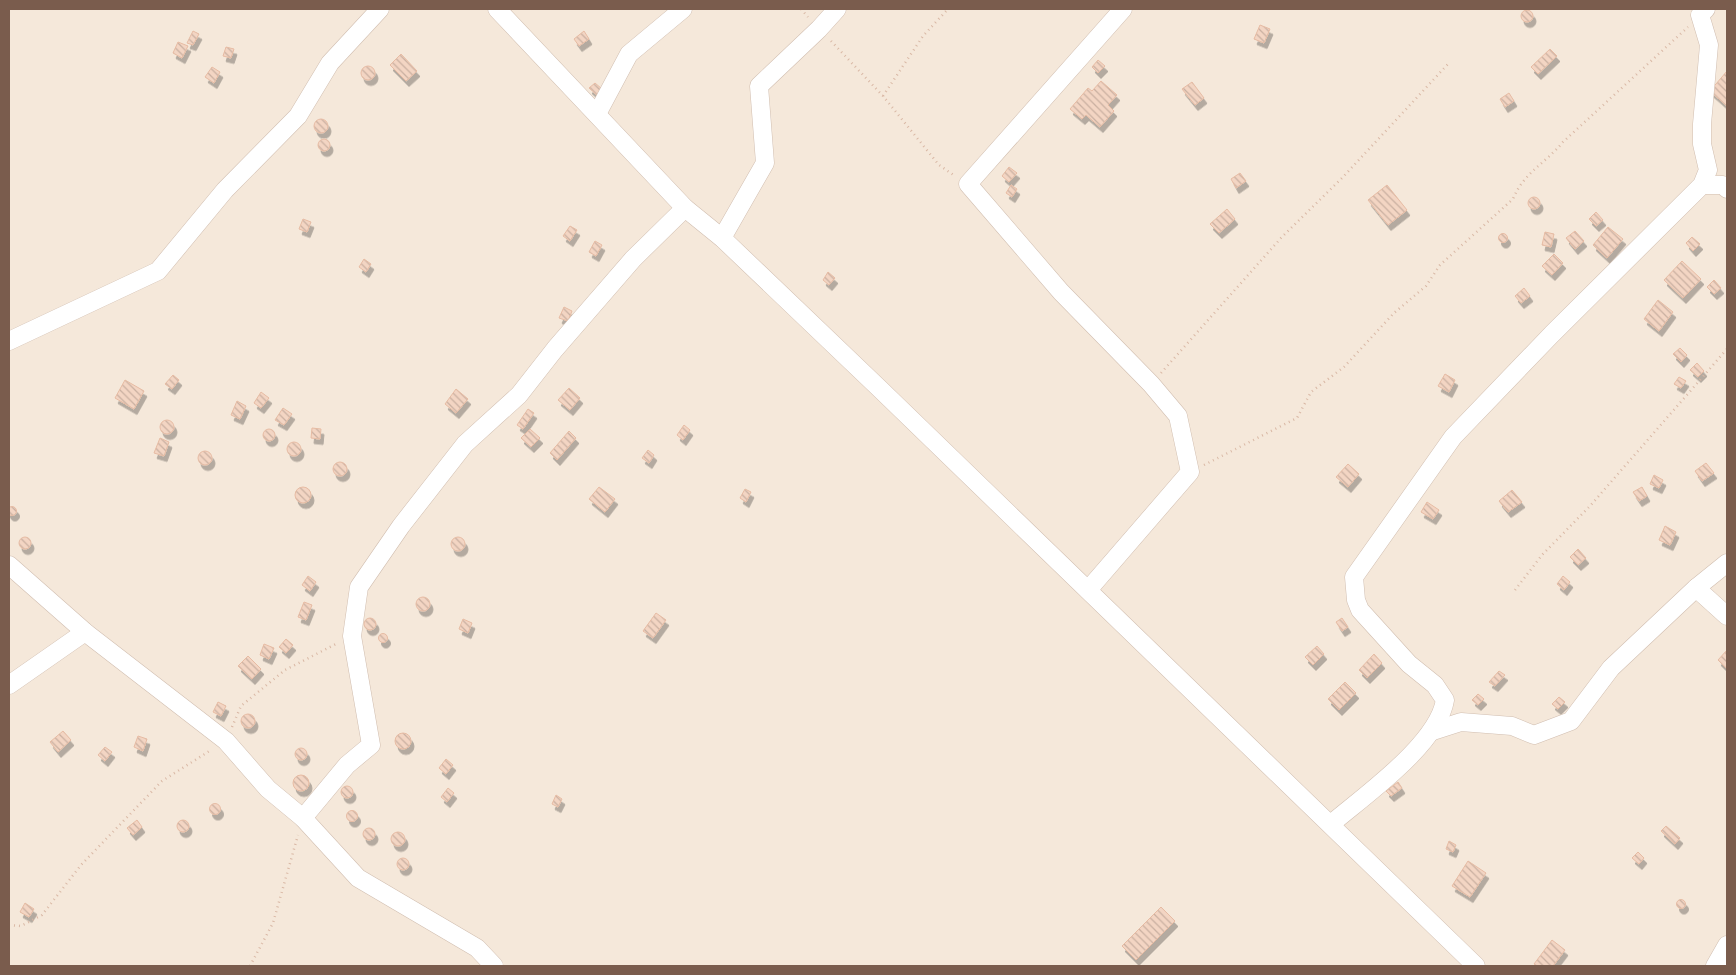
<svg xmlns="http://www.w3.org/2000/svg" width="1736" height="975" font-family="Ubuntu,sans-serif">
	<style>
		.residential { fill: #f5e8da }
		.building { fill: url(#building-back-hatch); stroke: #e6bba3; filter: url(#shadow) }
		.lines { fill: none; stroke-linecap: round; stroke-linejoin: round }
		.street-casing { stroke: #d1beb0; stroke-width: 19 }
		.path { stroke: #d9b8a5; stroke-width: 2.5; stroke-dasharray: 1 4; stroke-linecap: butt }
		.street { stroke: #fff; stroke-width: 18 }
	</style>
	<defs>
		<pattern id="building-back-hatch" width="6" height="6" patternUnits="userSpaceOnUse" patternTransform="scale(1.25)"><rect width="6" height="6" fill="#f3d5c3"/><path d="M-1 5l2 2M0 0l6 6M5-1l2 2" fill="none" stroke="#cab0a1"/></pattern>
		<filter id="shadow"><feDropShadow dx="3" dy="5.5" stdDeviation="0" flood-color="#0004"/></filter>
	</defs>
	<rect width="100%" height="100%" fill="#fdf6ec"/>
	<rect class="residential" x="9" y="9" width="1718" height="957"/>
	<g class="building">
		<circle cx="1527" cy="16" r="6"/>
		<path d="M1260 25 1270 29 1264 43 1254 39Z"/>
		<path d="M193 31 199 34 193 45 187 43Z"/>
		<path d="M584 31 589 39 579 46 574 39Z"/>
		<path d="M178 42 188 46 182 58 173 53Z"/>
		<path d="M226 47 234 49 231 58 223 56Z"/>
		<path d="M1550 49 1557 56 1538 74 1531 67Z"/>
		<path d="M401 54 417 71 406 81 390 65Z"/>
		<path d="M1098 60 1105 66 1098 73 1092 67Z"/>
		<circle cx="368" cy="73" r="7"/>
		<path d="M212 67 220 72 214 83 205 77Z"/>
		<path d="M1727 71V106L1710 91Z"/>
		<path d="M1101 81 1117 95 1108 105 1114 111 1100 127 1086 115 1082 119 1070 109 1088 88 1092 91Z"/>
		<path d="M1192 82 1204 98 1195 105 1182 89Z"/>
		<path d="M595 83 602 89 597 95 589 88Z"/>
		<path d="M1509 93 1514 101 1505 107 1500 99Z"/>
		<circle cx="321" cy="126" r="7"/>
		<circle cx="324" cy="145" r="6"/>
		<path d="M1009 167 1017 173 1009 182 1002 176Z"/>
		<path d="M1240 173 1246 181 1236 188 1231 179Z"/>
		<path d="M1011 185 1017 189 1012 197 1006 193Z"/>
		<path d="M1387 185 1407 210 1388 225 1368 200Z"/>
		<circle cx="1534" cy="203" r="6"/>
		<path d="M1227 209 1235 219 1219 233 1210 224Z"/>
		<path d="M1596 212 1603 220 1596 226 1589 219Z"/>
		<path d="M303 219 311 222 307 232 299 229Z"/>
		<path d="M570 226 577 230 570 241 563 236Z"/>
		<path d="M1608 227 1623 239 1607 258 1593 245Z"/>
		<path d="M1575 231 1584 241 1575 249 1566 238Z"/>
		<path d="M1545 232 1554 234 1551 247 1542 245Z"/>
		<circle cx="1503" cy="238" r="4.5"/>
		<path d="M1692 237 1700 244 1693 251 1686 243Z"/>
		<path d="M595 241 602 245 596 256 589 252Z"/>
		<path d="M1554 254 1563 263 1552 275 1542 266Z"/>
		<path d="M364 259 371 264 366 272 359 267Z"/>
		<path d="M1682 261 1701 279 1683 298 1664 280Z"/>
		<path d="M828 272 835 278 829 285 823 280Z"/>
		<path d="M1714 280 1721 288 1714 294 1707 287Z"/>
		<path d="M1524 288 1530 296 1521 303 1515 296Z"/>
		<path d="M1658 300 1673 312 1659 331 1644 319Z"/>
		<path d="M564 307 572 311 568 321 559 318Z"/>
		<path d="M1680 348 1687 355 1681 362 1673 354Z"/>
		<path d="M1697 363 1704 371 1698 377 1690 370Z"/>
		<path d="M1445 374 1455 380 1449 392 1438 386Z"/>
		<path d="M173 375 179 380 172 389 165 384Z"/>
		<path d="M1679 377 1686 381 1681 388 1674 384Z"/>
		<path d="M125 380 144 391 134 409 115 398Z"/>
		<path d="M569 388 580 398 570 410 558 400Z"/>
		<path d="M456 389 468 399 456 413 445 404Z"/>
		<path d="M261 392 269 398 261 408 254 403Z"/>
		<path d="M237 401 246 406 240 419 231 415Z"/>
		<path d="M283 408 292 414 284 425 275 420Z"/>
		<path d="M528 409 534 413 523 429 517 425Z"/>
		<circle cx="167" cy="427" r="7"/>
		<path d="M684 425 690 430 683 440 677 435Z"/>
		<path d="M312 428 321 429 320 439 311 438Z"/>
		<circle cx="269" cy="435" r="6"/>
		<path d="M530 429 540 438 531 447 521 438Z"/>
		<path d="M569 431 576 438 557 460 550 453Z"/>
		<path d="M160 438 169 442 164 456 154 453Z"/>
		<circle cx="294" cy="449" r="7"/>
		<path d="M648 450 654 455 649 463 642 458Z"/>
		<circle cx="205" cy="458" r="7"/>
		<circle cx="340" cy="469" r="7"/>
		<path d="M1706 463 1714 473 1702 481 1695 471Z"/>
		<path d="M1348 464 1359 474 1348 487 1336 477Z"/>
		<path d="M1654 475 1663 480 1659 488 1650 484Z"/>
		<circle cx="303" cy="495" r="8"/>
		<path d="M599 487 615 499 605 512 589 499Z"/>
		<path d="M1642 487 1647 496 1639 501 1633 492Z"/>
		<path d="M745 489 751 492 746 502 740 498Z"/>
		<path d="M1512 490 1522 502 1508 512 1499 501Z"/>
		<path d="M1427 502 1439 510 1433 519 1421 512Z"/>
		<circle cx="12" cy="511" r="4.5"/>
		<path d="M1665 526 1676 532 1670 545 1659 540Z"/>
		<circle cx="458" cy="544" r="7"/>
		<circle cx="25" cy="543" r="6"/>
		<path d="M1578 549 1586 558 1578 565 1570 557Z"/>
		<path d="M308 576 316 582 310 591 302 585Z"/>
		<path d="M1563 576 1570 582 1564 590 1557 584Z"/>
		<circle cx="423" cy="604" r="7"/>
		<path d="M304 602 312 605 306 620 298 617Z"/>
		<path d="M656 613 666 620 653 638 643 631Z"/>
		<circle cx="370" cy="624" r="6"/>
		<path d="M1342 618 1348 627 1342 631 1336 622Z"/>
		<path d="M463 619 472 623 468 633 459 629Z"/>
		<circle cx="383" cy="638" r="4.5"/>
		<path d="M286 639 293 645 286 653 279 647Z"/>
		<path d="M264 644 274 648 269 659 260 655Z"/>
		<path d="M1317 646 1324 654 1313 665 1305 657Z"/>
		<path d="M1727 650V669L1718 660Z"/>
		<path d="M1374 654 1382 663 1367 678 1359 670Z"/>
		<path d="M248 656 261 669 252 679 238 666Z"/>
		<path d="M1499 671 1505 675 1495 686 1489 682Z"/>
		<path d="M1345 682 1356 693 1339 710 1328 699Z"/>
		<path d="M1478 694 1484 699 1478 705 1472 700Z"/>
		<path d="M1559 697 1565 702 1558 709 1552 704Z"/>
		<path d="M218 702 226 706 221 716 213 712Z"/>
		<circle cx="248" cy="721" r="7"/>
		<path d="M63 731 71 740 58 752 50 742Z"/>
		<circle cx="403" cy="741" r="8"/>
		<path d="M138 736 147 739 143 751 134 747Z"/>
		<path d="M105 747 112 752 105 761 98 755Z"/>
		<circle cx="301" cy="754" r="6"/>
		<path d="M446 759 453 765 446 774 439 768Z"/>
		<circle cx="301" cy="783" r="8"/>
		<path d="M1398 782 1402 788 1391 796 1386 791Z"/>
		<circle cx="347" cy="792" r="6"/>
		<path d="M448 788 454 793 447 802 441 797Z"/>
		<path d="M556 795 562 799 558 807 552 804Z"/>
		<circle cx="215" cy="809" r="5.5"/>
		<circle cx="352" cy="816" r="5.5"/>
		<circle cx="183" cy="826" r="6"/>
		<path d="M137 820 142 827 133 835 127 828Z"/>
		<path d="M1666 826 1680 838 1675 844 1661 831Z"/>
		<circle cx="369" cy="834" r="6"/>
		<circle cx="398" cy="839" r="7"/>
		<path d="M1449 841 1456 845 1453 852 1446 849Z"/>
		<path d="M1638 852 1644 858 1639 864 1632 858Z"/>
		<circle cx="403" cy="864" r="6"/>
		<path d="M1468 861 1486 873 1470 897 1452 886Z"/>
		<circle cx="1681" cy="904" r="4.5"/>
		<path d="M25 903 34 909 29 917 20 912Z"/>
		<path d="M1161 907 1175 921 1136 960 1122 946Z"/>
		<path d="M1552 940 1565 950 1553 966H1537L1534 964Z"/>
	</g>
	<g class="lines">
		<defs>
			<g id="street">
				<path d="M497 9 685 208 722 238 880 389 1476 966"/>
				<path d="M597 114 629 54 683 9"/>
				<path d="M1702 185H1723L1727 189"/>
				<path d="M722 238 765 163 759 86 819 29 837 9"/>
				<path d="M9 341 158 271 225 190 298 116 330 63 380 9"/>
				<path d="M9 565 85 632 226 741 268 789 303 818 358 878 477 948 494 966"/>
				<path d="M1696 588 1727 616"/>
				<path d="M1088 590 1190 472 1178 416 1151 384 1061 292 968 184 1123 9"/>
				<path d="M9 685 85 632"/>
				<path d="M1433 731 1461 722 1512 726 1534 735 1571 721 1611 668 1696 588 1727 563"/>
				<path d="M303 818 347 765 371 745 352 636 359 587 401 526 465 444 519 395 555 349 633 259 685 208"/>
				<path d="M1331 824C1365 795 1438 744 1445 700L1435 685 1409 664 1360 610 1356 600 1354 577 1453 437 1552 334 1702 185 1708 170 1702 144V124L1709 45 1700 15 1706 9"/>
				<path d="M1715 966 1727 945"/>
			</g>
		</defs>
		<use href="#street" class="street-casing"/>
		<g class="path">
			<path d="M801 9 808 17"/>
			<path d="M831 41 883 96 939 165 955 176"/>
			<path d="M883 96 923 36 948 9"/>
			<path d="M1161 373 1281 238 1343 177 1448 64"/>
			<path d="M1204 465 1297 418 1311 392 1344 367 1394 313 1426 286 1440 265 1513 199C1524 172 1546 163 1563 142L1688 27"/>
			<path d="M1515 590 1542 555 1590 506 1727 349"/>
			<path d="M232 727 241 706 285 670 338 643"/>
			<path d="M9 925 21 926 42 915 81 865 162 781 211 750"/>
			<path d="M250 966 273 923 298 835"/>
		</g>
		<use href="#street" class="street"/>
	</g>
	<rect width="1736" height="975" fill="none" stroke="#7a5c4d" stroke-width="20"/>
</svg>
